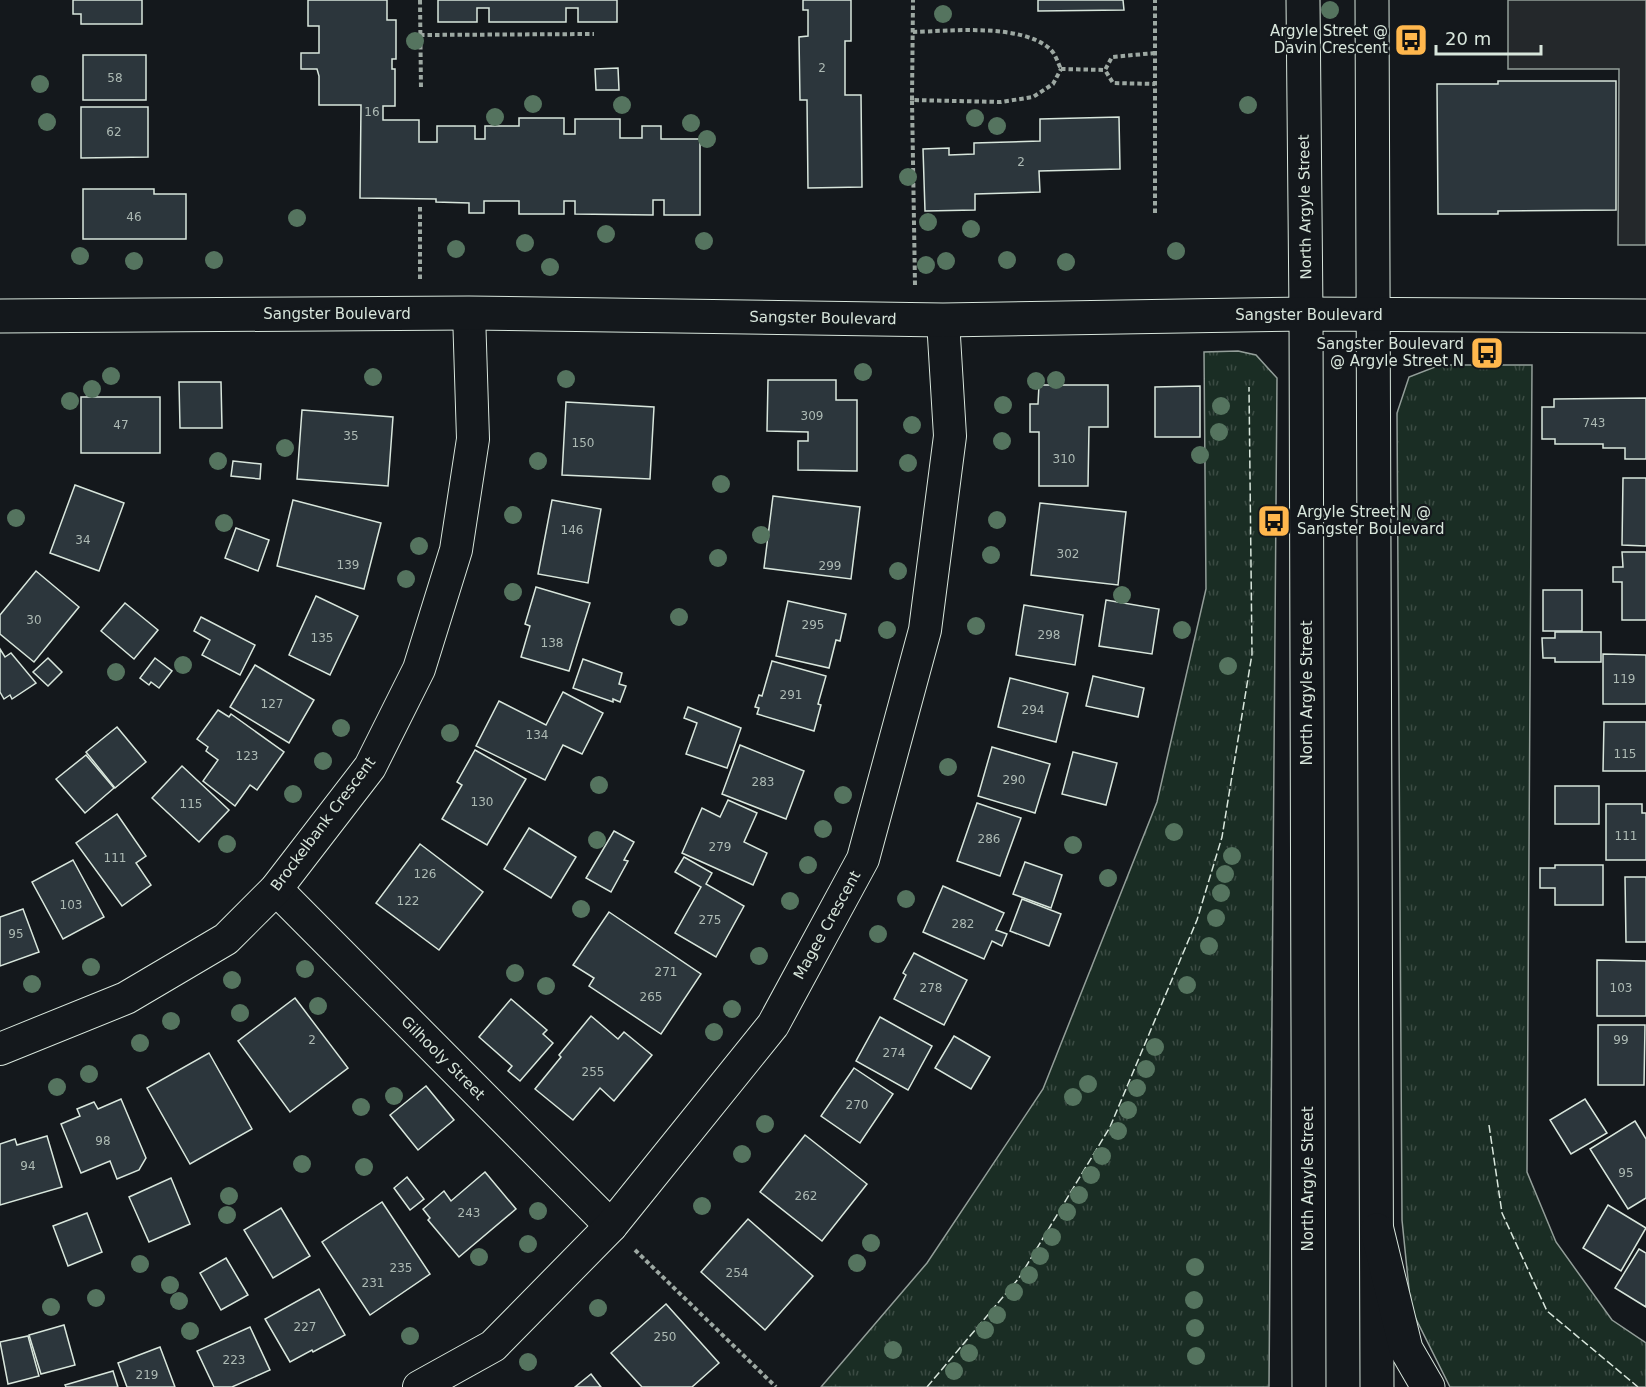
<svg xmlns="http://www.w3.org/2000/svg" width="1646" height="1387" font-family="'DejaVu Sans',sans-serif">
	<style>
		.grass { fill: url(#grass-tufts); stroke: #939e99; stroke-width: 1.5 }
		.parking { fill: #24282b; stroke: #939e99; stroke-width: 1.5 }
		.building { fill: #2c363c; stroke: #d8e6dc; stroke-width: 1.5 }
		.lines { fill: none; stroke-linecap: round; stroke-linejoin: round }
		.minor-casing { stroke: #d8e6dc; stroke-width: 34 }
		.tertiary-casing { stroke: #d8e6dc; stroke-width: 35 }
		.motorway-casing { stroke: #d8e6dc; stroke-width: 35 }
		.path { stroke: #9da8a2; stroke-width: 4; stroke-dasharray: 4.5 3; stroke-linecap: butt }
		.minor { stroke: #14181c; stroke-width: 32 }
		.tertiary { stroke: #14181c; stroke-width: 33 }
		.motorway { stroke: #14181c; stroke-width: 33 }
		.fence { stroke: #d8e6dc; stroke-width: 1.5; stroke-dasharray: 8 3; stroke-linecap: butt }
		.tree { fill: #55745f }
		.labels { text-anchor: middle; stroke-width: 4.5; stroke-linejoin: round; paint-order: stroke }
		.number-label { font-size: 12px; fill: #adbab4 }
		.poi-label { font-size: 15px; fill: #d8e6dc; stroke: #14181c; text-anchor: end }
		.street-label { font-size: 15px; fill: #d8e6dc; stroke: #14181c }
	</style>
	<defs>
		<pattern id="grass-tufts" width="24" height="20" patternUnits="userSpaceOnUse" patternTransform="scale(1.5)"><rect width="24" height="20" fill="#1a2d24"/><path d="M3 7l-1-3M5 7V3M7 7l1-3M15 17l-1-3M17 17v-4M19 17l1-3" fill="none" stroke="#3b4b43"/></pattern>
	</defs>
	<rect width="100%" height="100%" fill="#14181c"/>
	<g class="grass">
		<path d="M1238 351 1256 355 1277 378 1269 1387H821L927 1263 1043 1089 1157 802 1206 589 1204 352Z"/>
		<path d="M1440 365H1532L1527 1172 1556 1242 1612 1320 1646 1343V1387H1450L1411 1309 1402 1220 1397 413 1409 377Z"/>
	</g>
	<path class="parking" d="M1508 0H1646V245H1618L1619 69H1508Z"/>
	<g class="building">
		<path d="M73 0H142V24H81V14H73Z"/>
		<path d="M308 0H387V20H396V59H392V69H395V106H383V120H419V142H437V126H475V139H485V126H519V118H564V134H575V119H620V138H642V126H661V139H700V215H664V200H653V215L575 214V201H564V214H519V201H484V213H469V203L436 202V199L360 198 361 105H319V76L317 69H301V53H319V26H308Z"/>
		<path d="M438 0H617V22H578V8H566V22H489V8H477V22H438Z"/>
		<path d="M803 0H851V41H845V95H861L862 187 808 188 807 100H800L799 37 808 36V10H803Z"/>
		<path d="M1038 0H1123L1124 10 1038 11Z"/>
		<rect x="83" y="55" width="63" height="45"/>
		<path d="M618 68 619 90H596L595 69Z"/>
		<path d="M1498 81H1616V210L1498 211V214H1438L1437 84H1498Z"/>
		<path d="M81 107H148V157L81 158Z"/>
		<path d="M1119 117 1120 169 1039 171 1040 192 975 194V210L925 211 923 149 949 148V155L974 154V143L1040 141V119Z"/>
		<path d="M83 189H154V194H186V239H83Z"/>
		<path d="M768 380H836V400H857V471L798 470V441H808V432L767 431Z"/>
		<path d="M179 382H221L222 428H180Z"/>
		<path d="M1039 385H1108V427H1089L1088 486H1039V432H1030V404H1038Z"/>
		<path d="M1200 386V437H1155V387Z"/>
		<rect x="81" y="397" width="79" height="56"/>
		<path d="M1646 398V459H1625V448H1603V444H1555V439H1542V407H1554V399Z"/>
		<path d="M566 402 654 407 650 479 562 475Z"/>
		<path d="M302 410 393 417 388 486 297 479Z"/>
		<path d="M233 461 261 464 260 479 231 476Z"/>
		<path d="M1623 478H1646V546L1622 545Z"/>
		<path d="M75 485 124 503 99 571 50 553Z"/>
		<path d="M773 496 860 507 851 579 764 568Z"/>
		<path d="M293 500 381 523 364 589 277 566Z"/>
		<path d="M552 500 601 509 588 583 538 574Z"/>
		<path d="M1040 503 1126 512 1118 585 1031 575Z"/>
		<path d="M236 528 269 540 258 571 225 558Z"/>
		<path d="M1622 552H1646V620H1622V582H1613V567H1623Z"/>
		<path d="M36 571 79 607 34 662 0 634V615Z"/>
		<path d="M536 587 590 603 569 671 521 657 530 626 525 624Z"/>
		<rect x="1543" y="590" width="39" height="41"/>
		<path d="M316 596 358 616 330 675 289 655Z"/>
		<path d="M1106 600 1159 609 1152 654 1099 646Z"/>
		<path d="M788 601 846 614 840 641 836 640 829 668 776 656Z"/>
		<path d="M125 603 158 630 134 659 101 631Z"/>
		<path d="M1024 605 1083 615 1075 665 1016 655Z"/>
		<path d="M201 617 255 645 240 675 202 655 210 640 194 631Z"/>
		<path d="M1555 632H1601V662H1555V658H1543L1542 638H1555Z"/>
		<path d="M0 649 5 657 11 653 36 683 12 699 10 695 4 699 0 692Z"/>
		<path d="M1603 654 1646 655V704H1603Z"/>
		<path d="M48 658 62 672 48 686 33 672Z"/>
		<path d="M155 658 172 671 159 688 151 682 149 685 140 678Z"/>
		<path d="M583 659 622 673 619 684 626 686 620 702 613 699V702L573 688Z"/>
		<path d="M772 661 826 676 818 704 821 705 814 731 757 714 759 708 755 707 759 695 762 696Z"/>
		<path d="M255 665 314 700 289 743 230 707Z"/>
		<path d="M1093 676 1144 688 1138 717 1086 706Z"/>
		<path d="M1010 678 1068 693 1056 742 998 727Z"/>
		<path d="M563 692 603 713 582 754 563 745 545 780 476 746 499 701 546 725Z"/>
		<path d="M688 707 741 728 727 768 686 754 697 723 684 718Z"/>
		<path d="M218 710 229 717 231 714 284 752 257 790 250 785 235 806 203 781 218 760 206 751 208 747 197 739Z"/>
		<path d="M1604 722H1646V771H1603Z"/>
		<path d="M117 727 146 762 115 788 86 752Z"/>
		<path d="M740 745 804 771 786 819 722 794Z"/>
		<path d="M992 747 1050 764 1035 813 978 796Z"/>
		<path d="M475 750 526 779 487 845 442 819 462 785 457 782Z"/>
		<path d="M1073 752 1117 763 1106 805 1062 794Z"/>
		<path d="M86 755 114 788 85 813 56 779Z"/>
		<path d="M182 766 229 810 199 842 152 798Z"/>
		<rect x="1555" y="786" width="44" height="38"/>
		<path d="M728 800 757 813 744 842 767 853 753 885 682 853 702 808 720 817Z"/>
		<path d="M977 803 1021 818 1000 876 957 861Z"/>
		<path d="M1606 804H1642V813H1646V860H1606Z"/>
		<path d="M117 814 146 856 136 863 151 885 122 906 76 843Z"/>
		<path d="M529 828 576 857 551 898 504 869Z"/>
		<path d="M614 831 634 842 624 860 628 861 611 892 586 878Z"/>
		<path d="M420 844 483 892 439 950 376 903Z"/>
		<path d="M684 857 712 873 706 884 744 906 716 957 675 933 701 887 675 872Z"/>
		<path d="M73 860 104 917 63 939 32 882Z"/>
		<path d="M1025 862 1062 875 1051 908 1013 894Z"/>
		<path d="M1555 865H1603V905H1555V888H1540V868H1555Z"/>
		<path d="M1625 877H1646V942H1626Z"/>
		<path d="M943 886 1004 913 996 930 1007 934 1002 946 992 941 984 959 923 932Z"/>
		<path d="M1022 899 1061 914 1049 946 1010 931Z"/>
		<path d="M23 909 39 952 0 966V917Z"/>
		<path d="M609 912 701 974 661 1034 589 986 594 978 573 965Z"/>
		<path d="M914 953 967 980 944 1025 894 999 906 975 903 973Z"/>
		<path d="M1597 960 1646 961V1016H1597Z"/>
		<path d="M295 998 348 1068 290 1112 238 1041Z"/>
		<path d="M511 999 547 1030 543 1034 553 1043 520 1081 508 1071 512 1066 479 1037Z"/>
		<path d="M591 1016 618 1039 624 1032 652 1055 614 1101 600 1088 573 1120 535 1089 561 1057 559 1055Z"/>
		<path d="M880 1017 932 1046 908 1090 856 1061Z"/>
		<path d="M1598 1025H1645L1644 1085H1598Z"/>
		<path d="M954 1036 990 1057 971 1089 935 1068Z"/>
		<path d="M209 1053 252 1129 190 1164 147 1088Z"/>
		<path d="M854 1068 893 1094 860 1143 821 1116Z"/>
		<path d="M426 1086 454 1120 418 1150 390 1115Z"/>
		<path d="M121 1099 146 1158 139 1170 117 1179 110 1161 81 1173 61 1124 80 1116 77 1109 94 1102 98 1109Z"/>
		<path d="M1585 1099 1607 1133 1571 1154 1550 1120Z"/>
		<path d="M1635 1121 1646 1139V1198L1628 1209 1590 1149Z"/>
		<path d="M805 1135 867 1184 822 1241 760 1192Z"/>
		<path d="M47 1136 62 1187 0 1205V1144L15 1139 17 1145Z"/>
		<path d="M485 1172 516 1209 459 1257 428 1220 430 1218 423 1209 444 1191 451 1201Z"/>
		<path d="M407 1177 424 1199 410 1210 394 1188Z"/>
		<path d="M171 1178 190 1224 149 1242 129 1197Z"/>
		<path d="M382 1202 430 1274 370 1315 322 1242Z"/>
		<path d="M1608 1205 1646 1228 1621 1271 1583 1248Z"/>
		<path d="M281 1208 310 1256 273 1278 244 1230Z"/>
		<path d="M87 1213 102 1252 68 1266 53 1226Z"/>
		<path d="M748 1219 813 1276 765 1330 701 1272Z"/>
		<path d="M1639 1249 1646 1253V1307L1615 1288Z"/>
		<path d="M226 1258 248 1295 221 1310 200 1273Z"/>
		<path d="M319 1289 345 1335 313 1352 312 1350 290 1362 265 1319Z"/>
		<path d="M666 1304 719 1363 692 1387H642L611 1353Z"/>
		<path d="M64 1325 75 1365 41 1374 29 1335Z"/>
		<path d="M250 1327 270 1370 232 1387H214L197 1351Z"/>
		<path d="M28 1336 39 1376 8 1384 0 1342Z"/>
		<path d="M160 1347 175 1387H127L118 1363Z"/>
		<path d="M113 1371 118 1387H66L65 1385Z"/>
		<path d="M591 1374 601 1387H575Z"/>
	</g>
	<g class="lines">
		<defs>
			<g id="minor">
				<path d="M276 889 611 1226"/>
				<path d="M0 1049 126 998 226 939 276 889 370 767 419 669 456 550 473 439 469 313"/>
				<path d="M419 1387 493 1346 611 1226 773 1025 863 859 925 630 950 436 943 320"/>
			</g>
			<g id="tertiary">
				<path d="M1303 0 1306 314 1309 1387"/>
				<path d="M1372 0 1377 1387"/>
				<path d="M0 316 469 313 943 320 1306 314 1646 316"/>
			</g>
			<path id="motorway" d="M1377 1230 1406 1349 1428 1387"/>
		</defs>
		<use href="#minor" class="minor-casing"/>
		<use href="#tertiary" class="tertiary-casing"/>
		<use href="#motorway" class="motorway-casing"/>
		<g class="path">
			<path d="M420 0 421 90"/>
			<path d="M913 32C950 31 1021 23 1050 49 1055 53 1058 63 1061 69"/>
			<path d="M420 35 594 34"/>
			<path d="M1155 53 1112 57 1105 70 1113 83 1155 84"/>
			<path d="M1061 69 1105 70"/>
			<path d="M912 100 913 0"/>
			<path d="M1155 213V0"/>
			<path d="M420 279V205"/>
			<path d="M915 285 912 100 1001 102 1033 97 1053 84 1061 69"/>
			<path d="M635 1250 776 1387"/>
		</g>
		<use href="#minor" class="minor"/>
		<use href="#tertiary" class="tertiary"/>
		<use href="#motorway" class="motorway"/>
		<g class="fence">
			<path d="M1489 1125 1502 1213 1547 1311 1638 1387"/>
			<path d="M927 1387 1019 1278 1110 1127 1197 920 1222 837 1252 654 1249 387"/>
		</g>
	</g>
	<g class="tree">
		<circle cx="1330" cy="10" r="9"/>
		<circle cx="943" cy="14" r="9"/>
		<circle cx="415" cy="41" r="9"/>
		<circle cx="40" cy="84" r="9"/>
		<circle cx="533" cy="104" r="9"/>
		<circle cx="622" cy="105" r="9"/>
		<circle cx="1248" cy="105" r="9"/>
		<circle cx="495" cy="117" r="9"/>
		<circle cx="975" cy="118" r="9"/>
		<circle cx="47" cy="122" r="9"/>
		<circle cx="691" cy="123" r="9"/>
		<circle cx="997" cy="126" r="9"/>
		<circle cx="707" cy="139" r="9"/>
		<circle cx="908" cy="177" r="9"/>
		<circle cx="297" cy="218" r="9"/>
		<circle cx="928" cy="222" r="9"/>
		<circle cx="971" cy="229" r="9"/>
		<circle cx="606" cy="234" r="9"/>
		<circle cx="704" cy="241" r="9"/>
		<circle cx="525" cy="243" r="9"/>
		<circle cx="456" cy="249" r="9"/>
		<circle cx="1176" cy="251" r="9"/>
		<circle cx="80" cy="256" r="9"/>
		<circle cx="214" cy="260" r="9"/>
		<circle cx="1007" cy="260" r="9"/>
		<circle cx="134" cy="261" r="9"/>
		<circle cx="946" cy="261" r="9"/>
		<circle cx="1066" cy="262" r="9"/>
		<circle cx="926" cy="265" r="9"/>
		<circle cx="550" cy="267" r="9"/>
		<circle cx="863" cy="372" r="9"/>
		<circle cx="111" cy="376" r="9"/>
		<circle cx="373" cy="377" r="9"/>
		<circle cx="566" cy="379" r="9"/>
		<circle cx="1056" cy="380" r="9"/>
		<circle cx="1036" cy="381" r="9"/>
		<circle cx="92" cy="389" r="9"/>
		<circle cx="70" cy="401" r="9"/>
		<circle cx="1003" cy="405" r="9"/>
		<circle cx="1221" cy="406" r="9"/>
		<circle cx="912" cy="425" r="9"/>
		<circle cx="1219" cy="432" r="9"/>
		<circle cx="1002" cy="441" r="9"/>
		<circle cx="285" cy="448" r="9"/>
		<circle cx="1200" cy="455" r="9"/>
		<circle cx="218" cy="461" r="9"/>
		<circle cx="538" cy="461" r="9"/>
		<circle cx="908" cy="463" r="9"/>
		<circle cx="721" cy="484" r="9"/>
		<circle cx="513" cy="515" r="9"/>
		<circle cx="16" cy="518" r="9"/>
		<circle cx="997" cy="520" r="9"/>
		<circle cx="224" cy="523" r="9"/>
		<circle cx="761" cy="535" r="9"/>
		<circle cx="419" cy="546" r="9"/>
		<circle cx="991" cy="555" r="9"/>
		<circle cx="718" cy="558" r="9"/>
		<circle cx="898" cy="571" r="9"/>
		<circle cx="406" cy="579" r="9"/>
		<circle cx="513" cy="592" r="9"/>
		<circle cx="1122" cy="595" r="9"/>
		<circle cx="679" cy="617" r="9"/>
		<circle cx="976" cy="626" r="9"/>
		<circle cx="887" cy="630" r="9"/>
		<circle cx="1182" cy="630" r="9"/>
		<circle cx="183" cy="665" r="9"/>
		<circle cx="1228" cy="666" r="9"/>
		<circle cx="116" cy="672" r="9"/>
		<circle cx="341" cy="728" r="9"/>
		<circle cx="450" cy="733" r="9"/>
		<circle cx="323" cy="761" r="9"/>
		<circle cx="948" cy="767" r="9"/>
		<circle cx="599" cy="785" r="9"/>
		<circle cx="293" cy="794" r="9"/>
		<circle cx="843" cy="795" r="9"/>
		<circle cx="823" cy="829" r="9"/>
		<circle cx="1174" cy="832" r="9"/>
		<circle cx="597" cy="840" r="9"/>
		<circle cx="227" cy="844" r="9"/>
		<circle cx="1073" cy="845" r="9"/>
		<circle cx="1232" cy="856" r="9"/>
		<circle cx="808" cy="865" r="9"/>
		<circle cx="1225" cy="874" r="9"/>
		<circle cx="1108" cy="878" r="9"/>
		<circle cx="1221" cy="893" r="9"/>
		<circle cx="906" cy="899" r="9"/>
		<circle cx="790" cy="901" r="9"/>
		<circle cx="581" cy="909" r="9"/>
		<circle cx="1216" cy="918" r="9"/>
		<circle cx="878" cy="934" r="9"/>
		<circle cx="1209" cy="946" r="9"/>
		<circle cx="759" cy="956" r="9"/>
		<circle cx="91" cy="967" r="9"/>
		<circle cx="305" cy="969" r="9"/>
		<circle cx="515" cy="973" r="9"/>
		<circle cx="232" cy="980" r="9"/>
		<circle cx="32" cy="984" r="9"/>
		<circle cx="1187" cy="985" r="9"/>
		<circle cx="546" cy="986" r="9"/>
		<circle cx="318" cy="1006" r="9"/>
		<circle cx="732" cy="1009" r="9"/>
		<circle cx="240" cy="1013" r="9"/>
		<circle cx="171" cy="1021" r="9"/>
		<circle cx="714" cy="1032" r="9"/>
		<circle cx="140" cy="1043" r="9"/>
		<circle cx="1155" cy="1047" r="9"/>
		<circle cx="1146" cy="1069" r="9"/>
		<circle cx="89" cy="1074" r="9"/>
		<circle cx="1088" cy="1084" r="9"/>
		<circle cx="57" cy="1087" r="9"/>
		<circle cx="1137" cy="1088" r="9"/>
		<circle cx="394" cy="1096" r="9"/>
		<circle cx="1073" cy="1097" r="9"/>
		<circle cx="361" cy="1107" r="9"/>
		<circle cx="1128" cy="1110" r="9"/>
		<circle cx="765" cy="1124" r="9"/>
		<circle cx="1118" cy="1131" r="9"/>
		<circle cx="742" cy="1154" r="9"/>
		<circle cx="1102" cy="1156" r="9"/>
		<circle cx="302" cy="1164" r="9"/>
		<circle cx="364" cy="1167" r="9"/>
		<circle cx="1091" cy="1175" r="9"/>
		<circle cx="1079" cy="1195" r="9"/>
		<circle cx="229" cy="1196" r="9"/>
		<circle cx="702" cy="1206" r="9"/>
		<circle cx="538" cy="1211" r="9"/>
		<circle cx="1067" cy="1212" r="9"/>
		<circle cx="227" cy="1215" r="9"/>
		<circle cx="1052" cy="1237" r="9"/>
		<circle cx="871" cy="1243" r="9"/>
		<circle cx="528" cy="1244" r="9"/>
		<circle cx="1040" cy="1256" r="9"/>
		<circle cx="479" cy="1257" r="9"/>
		<circle cx="857" cy="1263" r="9"/>
		<circle cx="140" cy="1264" r="9"/>
		<circle cx="1195" cy="1267" r="9"/>
		<circle cx="1029" cy="1275" r="9"/>
		<circle cx="170" cy="1285" r="9"/>
		<circle cx="1014" cy="1292" r="9"/>
		<circle cx="96" cy="1298" r="9"/>
		<circle cx="1194" cy="1300" r="9"/>
		<circle cx="179" cy="1301" r="9"/>
		<circle cx="51" cy="1307" r="9"/>
		<circle cx="598" cy="1308" r="9"/>
		<circle cx="997" cy="1315" r="9"/>
		<circle cx="1195" cy="1328" r="9"/>
		<circle cx="985" cy="1330" r="9"/>
		<circle cx="190" cy="1331" r="9"/>
		<circle cx="410" cy="1336" r="9"/>
		<circle cx="893" cy="1350" r="9"/>
		<circle cx="969" cy="1353" r="9"/>
		<circle cx="1196" cy="1356" r="9"/>
		<circle cx="528" cy="1362" r="9"/>
		<circle cx="954" cy="1371" r="9"/>
	</g>
	<defs>
		<symbol id="bus-square" viewBox="-11 -11 22 22"><rect x="-9" y="-9" width="18" height="18" rx="4" fill="#ffb74d" stroke="#14181c"/><path d="M-5-6H5V4H4V6H2V4H-2V6H-4V4H-5ZM-3.5-4V0h7V-4ZM-3.5 1.2v1.5H-2V1.2ZM2 1.2v1.5H3.5V1.2Z" fill="#111"/></symbol>
	</defs>
	<g fill-rule="evenodd">
		<use href="#bus-square" x="1392" y="21" width="38" height="38"/>
		<use href="#bus-square" x="1468" y="334" width="38" height="38"/>
		<use href="#bus-square" x="1255" y="502" width="38" height="38"/>
	</g>
	<g class="labels">
		<g class="number-label">
			<text x="822" y="72">2</text>
			<text x="115" y="82">58</text>
			<text x="372" y="116">16</text>
			<text x="114" y="136">62</text>
			<text x="1021" y="166">2</text>
			<text x="134" y="221">46</text>
			<text x="812" y="420">309</text>
			<text x="1594" y="427">743</text>
			<text x="121" y="429">47</text>
			<text x="351" y="440">35</text>
			<text x="583" y="447">150</text>
			<text x="1064" y="463">310</text>
			<text x="572" y="534">146</text>
			<text x="83" y="544">34</text>
			<text x="1068" y="558">302</text>
			<text x="348" y="569">139</text>
			<text x="830" y="570">299</text>
			<text x="34" y="624">30</text>
			<text x="813" y="629">295</text>
			<text x="1049" y="639">298</text>
			<text x="322" y="642">135</text>
			<text x="552" y="647">138</text>
			<text x="1624" y="683">119</text>
			<text x="791" y="699">291</text>
			<text x="272" y="708">127</text>
			<text x="1033" y="714">294</text>
			<text x="537" y="739">134</text>
			<text x="1625" y="758">115</text>
			<text x="247" y="760">123</text>
			<text x="1014" y="784">290</text>
			<text x="763" y="786">283</text>
			<text x="482" y="806">130</text>
			<text x="191" y="808">115</text>
			<text x="1626" y="840">111</text>
			<text x="989" y="843">286</text>
			<text x="720" y="851">279</text>
			<text x="115" y="862">111</text>
			<text x="425" y="878">126</text>
			<text x="408" y="905">122</text>
			<text x="71" y="909">103</text>
			<text x="710" y="924">275</text>
			<text x="963" y="928">282</text>
			<text x="16" y="938">95</text>
			<text x="666" y="976">271</text>
			<text x="931" y="992">278</text>
			<text x="1621" y="992">103</text>
			<text x="651" y="1001">265</text>
			<text x="312" y="1044">2</text>
			<text x="1621" y="1044">99</text>
			<text x="894" y="1057">274</text>
			<text x="593" y="1076">255</text>
			<text x="857" y="1109">270</text>
			<text x="103" y="1145">98</text>
			<text x="28" y="1170">94</text>
			<text x="1626" y="1177">95</text>
			<text x="806" y="1200">262</text>
			<text x="469" y="1217">243</text>
			<text x="401" y="1272">235</text>
			<text x="737" y="1277">254</text>
			<text x="373" y="1287">231</text>
			<text x="305" y="1331">227</text>
			<text x="665" y="1341">250</text>
			<text x="234" y="1364">223</text>
			<text x="147" y="1379">219</text>
		</g>
		<g class="poi-label">
			<text x="1388" y="36">Argyle Street @<tspan x="1388" dy="17">Davin Crescent</tspan></text>
			<text x="1464" y="349">Sangster Boulevard<tspan x="1464" dy="17">@ Argyle Street N</tspan></text>
			<text x="1297" y="517" text-anchor="start">Argyle Street N @<tspan x="1297" dy="17">Sangster Boulevard</tspan></text>
		</g>
		<g class="street-label">
			<text transform="translate(1305 207) rotate(-91)" y="5">North Argyle Street</text>
			<text x="337" y="319">Sangster Boulevard</text>
			<text x="1309" y="320">Sangster Boulevard</text>
			<text transform="translate(823 318) rotate(1)" y="5">Sangster Boulevard</text>
			<text transform="translate(1307 693) rotate(-90)" y="5">North Argyle Street</text>
			<text transform="translate(323 824) rotate(-53)" y="5">Brockelbank Crescent</text>
			<text transform="translate(827 925) rotate(-61)" y="5">Magee Crescent</text>
			<text transform="translate(443 1058) rotate(45)" y="5">Gilhooly Street</text>
			<text transform="translate(1308 1179) rotate(-90)" y="5">North Argyle Street</text>
		</g>
	</g>
	<path d="M1436 45v9h105v-9" fill="none" stroke="#d8e6dc" stroke-width="3"/>
	<text x="1445" y="45" font-size="18" fill="#d8e6dc" stroke="#14181c" stroke-width="4.5" paint-order="stroke">20 m</text>
</svg>
